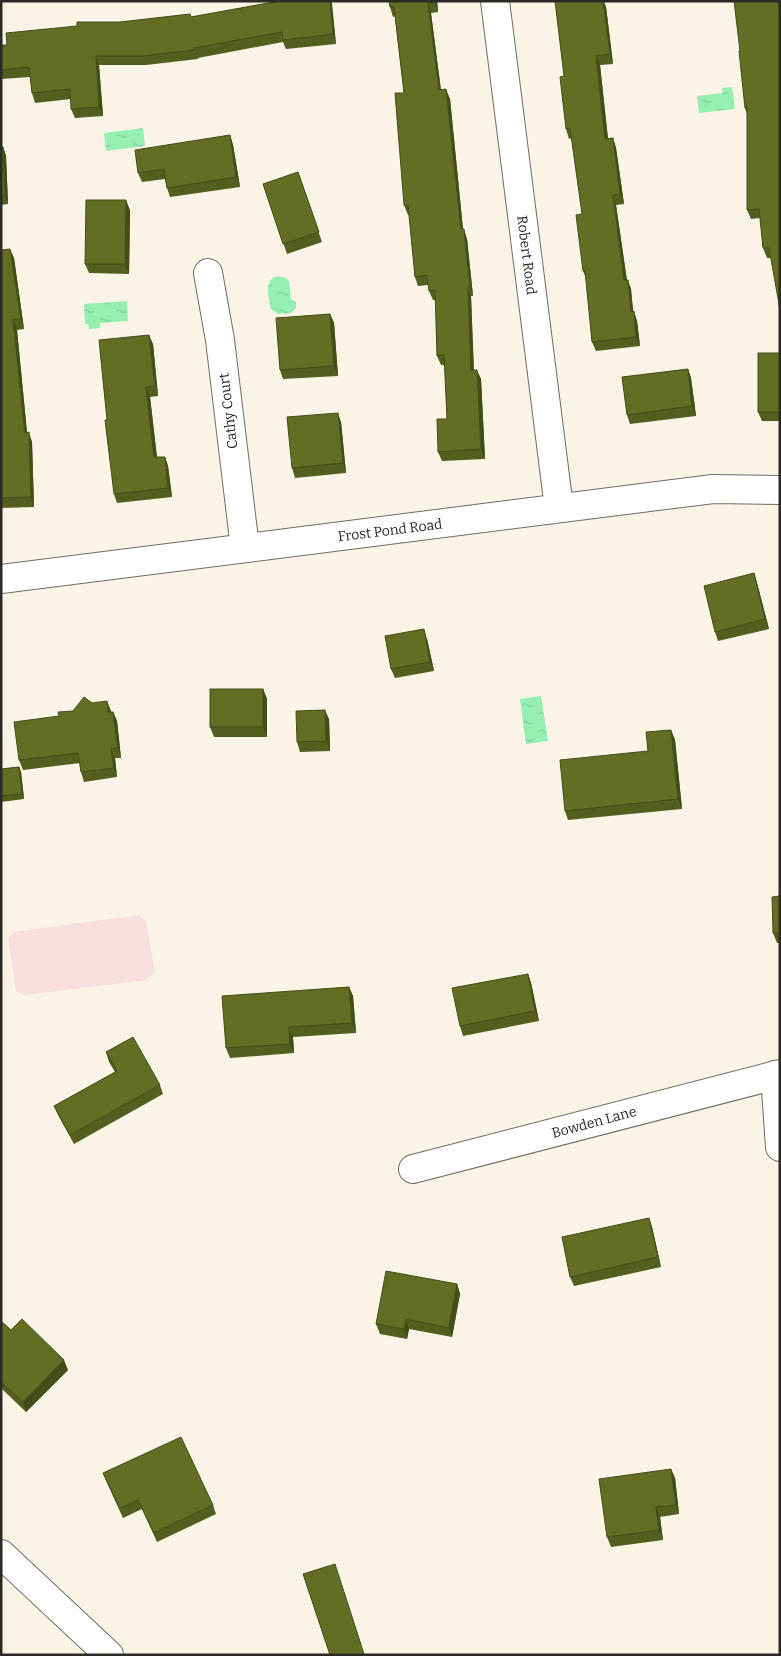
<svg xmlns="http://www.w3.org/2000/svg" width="781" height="1656" font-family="Bitter,serif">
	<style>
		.pitch { fill: #f9dedf }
		.water { fill: url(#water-ripples) }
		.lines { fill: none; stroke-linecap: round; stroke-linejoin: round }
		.minor-casing { stroke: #716c61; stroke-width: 30 }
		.minor { stroke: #fff; stroke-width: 28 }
		.wall { fill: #535f1e }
		.shaded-wall { fill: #444d18 }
		.building { fill: #616e23; stroke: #444d18 }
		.labels { text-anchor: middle; stroke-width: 5; stroke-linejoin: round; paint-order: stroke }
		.street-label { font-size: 14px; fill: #2c2a25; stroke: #fff }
	</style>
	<defs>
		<pattern id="water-ripples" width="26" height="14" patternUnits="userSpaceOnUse" patternTransform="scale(1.25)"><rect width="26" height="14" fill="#94efb1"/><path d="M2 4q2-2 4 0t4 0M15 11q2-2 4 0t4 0" fill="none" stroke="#80cd98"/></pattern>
	</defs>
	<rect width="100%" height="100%" fill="#faf4e7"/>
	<path class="pitch" d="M139 915 146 922 155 972 146 980 24 995 16 991 8 938 14 932Z"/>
	<g class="water">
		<path d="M732 87 735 109 699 113 697 96 723 93 722 88Z"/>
		<path d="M143 128 145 146 106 151 104 133Z"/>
		<path d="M277 276 286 278 289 281 291 299 296 302V308L291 313 278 314 271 309C269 297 263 281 277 276Z"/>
		<path d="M127 301 128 321 100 323V328L89 329 88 324H85L84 304Z"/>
		<path d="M541 696 548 741 526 744 520 699Z"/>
	</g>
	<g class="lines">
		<defs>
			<g id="minor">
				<path d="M495 1 559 508"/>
				<path d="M208 273 220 340 245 548"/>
				<path d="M1 579 713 489 780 490"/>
				<path d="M775 1075 780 1147"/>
				<path d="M413 1169 780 1074"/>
				<path d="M1 1554 109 1655"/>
			</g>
		</defs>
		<use href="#minor" class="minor-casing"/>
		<use href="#minor" class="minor"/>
	</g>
	<g class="wall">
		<path d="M279 1H331L336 44 286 49 283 42 198 58V59L146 65H99L103 116 75 118 71 109V99L35 103 32 93 30 77 1 79V45H7L120 22 191 17Z"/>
		<path d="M389 1H437L438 12 431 13 441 90 450 99 463 229 467 239 473 296H471L474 370 481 379 485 459 442 461 438 452 447 419 445 365H441L437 356 436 300H433L429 291 428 285 418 286 415 277 409 215H408L404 205V93L395 16 393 17 390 7Z"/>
		<path d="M606 7 613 64 600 65 608 139 613 138 616 148 624 204 616 205 627 280 631 289 633 311 637 321 640 346 596 351 592 342 586 278 583 271 582 214 572 138 569 139 566 129Z"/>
		<path d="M740 51 771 258H767L763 248 760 218 751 219 747 210V114L745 108Z"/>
		<path d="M230 135 233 145 240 187 170 197 167 188 165 179 142 182 138 173Z"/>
		<path d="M1 147H3L6 156 8 204 1 205Z"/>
		<path d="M298 172 322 242 287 254 263 184Z"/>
		<path d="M130 210 129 274 89 273 85 264Z"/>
		<path d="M1 250 14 258 24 329 17 330 27 433 32 442 34 507 1 508Z"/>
		<path d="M330 314 334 323 338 376 283 379 280 370Z"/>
		<path d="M153 344 158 396 150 397 157 457H165L168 466 172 497 117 503 114 494 107 420Z"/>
		<path d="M780 353V421H762L758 412Z"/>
		<path d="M688 369 691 378 696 416 630 424 627 415Z"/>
		<path d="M341 422 346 473 295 478 292 468Z"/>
		<path d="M754 573 757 583 769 629 718 641 715 632Z"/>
		<path d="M427 639 434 671 395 678 391 669Z"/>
		<path d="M263 689 267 699V737H214L210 727Z"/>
		<path d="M92 703 111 712H113L117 721 121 758H115L117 777 84 782 81 772 80 763 23 770 19 760 73 711Z"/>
		<path d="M329 719 330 751 300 752 297 742Z"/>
		<path d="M671 730 675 740 682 809 568 820 565 811 648 751Z"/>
		<path d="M19 767 21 772 24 799 1 802V769Z"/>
		<path d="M780 896V943H777L773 933Z"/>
		<path d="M528 974 531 983 539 1021 463 1036 460 1026Z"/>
		<path d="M349 987 353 996 356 1033 293 1037 294 1053 230 1058 226 1048Z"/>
		<path d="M106 1052 160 1085 163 1094 74 1144 58 1115 54 1106 115 1072 109 1062Z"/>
		<path d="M649 1218 652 1227 661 1267 574 1286 570 1277Z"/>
		<path d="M457 1284 460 1294 452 1337 409 1329 407 1339 380 1334 376 1324Z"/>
		<path d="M1 1321 11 1330 68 1370 26 1412 1 1388Z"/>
		<path d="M671 1469 675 1478 679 1514 660 1517 663 1540 611 1547 607 1537Z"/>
		<path d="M103 1473 213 1505 216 1514 157 1542 142 1509 123 1518 107 1483Z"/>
	</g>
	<g class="shaded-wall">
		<path d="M330 1H331L332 3 336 44 333 34Z"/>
		<path d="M434 1H437L438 12Z"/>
		<path d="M603 1H604L606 7 613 64 610 54Z"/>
		<path d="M778 1H780V21Z"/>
		<path d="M428 3 431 13 442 99 439 90Z"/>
		<path d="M96 56 99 65 103 116 99 107Z"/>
		<path d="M596 56 600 65 609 148 605 139Z"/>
		<path d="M446 89 450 99 464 239 461 229Z"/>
		<path d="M230 135 233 145 240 187 236 177Z"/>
		<path d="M613 138 616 148 624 204 620 194Z"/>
		<path d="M3 147 6 156 8 204 5 195Z"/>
		<path d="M613 195 616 205 628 289 624 280Z"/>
		<path d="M126 200 130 210 129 274 125 264Z"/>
		<path d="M464 229 467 239 473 296 470 286Z"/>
		<path d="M10 249 14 258 24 329 21 319Z"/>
		<path d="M628 280 631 289 634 321 631 312Z"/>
		<path d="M468 287 471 296 474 380 471 370Z"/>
		<path d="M634 311 637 321 640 346 636 337Z"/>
		<path d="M330 314 334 323 338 376 334 366Z"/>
		<path d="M13 320 17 330 28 442 25 433Z"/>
		<path d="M149 335 153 344 158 396 155 386Z"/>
		<path d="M688 369 691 378 696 416 692 406Z"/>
		<path d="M477 370 481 379 485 459 481 449Z"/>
		<path d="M146 387 150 397 158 467 154 457Z"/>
		<path d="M338 413 341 422 346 473 343 463Z"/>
		<path d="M29 432 32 442 34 507 31 497Z"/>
		<path d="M165 457 168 466 172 497 168 488Z"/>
		<path d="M754 573 757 583 769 629 765 619Z"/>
		<path d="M424 629 427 639 434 671 430 662Z"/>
		<path d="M263 689 267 699V737L263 727Z"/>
		<path d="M107 701 111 711 112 722 108 712Z"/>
		<path d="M325 710 329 719 330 751 326 741Z"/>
		<path d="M113 712 117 721 121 758 118 748Z"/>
		<path d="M671 730 675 740 682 809 678 799Z"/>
		<path d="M111 749 115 758 117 777 114 768Z"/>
		<path d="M19 767 21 772 24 799 22 794Z"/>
		<path d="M528 974 531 983 539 1021 535 1011Z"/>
		<path d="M349 987 353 996 356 1033 352 1023Z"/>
		<path d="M289 1027 293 1037 294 1053 290 1044Z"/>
		<path d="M649 1218 652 1227 661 1267 658 1257Z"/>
		<path d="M457 1284 460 1294 452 1337 449 1328Z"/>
		<path d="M406 1319 409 1329 407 1339 404 1329Z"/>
		<path d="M64 1360 68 1370 26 1412 23 1402Z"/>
		<path d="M671 1469 675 1478 679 1514 676 1505Z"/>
		<path d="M656 1507 660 1517 663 1540 659 1530Z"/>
	</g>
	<g class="building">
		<path d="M279 1H330L333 34 283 40 282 32 194 48 195 50 142 56H96L99 107 71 109 70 89 32 93 29 67 1 70V45H7L6 33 77 26V22H120L190 14 191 17Z"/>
		<path d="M389 1H434L435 2 428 3 439 90 446 89 461 229H464L470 286 468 287 471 370H477L481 449 438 452 437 419H447L444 355 437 356 435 290 429 291 427 275 415 277 408 205H404L395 93H404L394 7H390Z"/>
		<path d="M555 1H603L610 54 596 56 605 139 613 138 620 194 613 195 624 280H628L631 312 634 311 636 337 592 342 585 271H583L576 215 582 214 570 128 566 129 560 77 564 76Z"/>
		<path d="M734 1H778L780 21V310L769 248H763L759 209 747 210V107L745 108 739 51H740Z"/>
		<path d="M230 135 236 177 167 188 164 169 138 173 135 150Z"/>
		<path d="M1 147H3L5 195H1Z"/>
		<path d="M298 172 319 232 283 244 263 184Z"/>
		<path d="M86 200H126L125 264H85Z"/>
		<path d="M10 249 21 319 13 320 25 433 29 432 31 497 1 498V250Z"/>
		<path d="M330 314 334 366 280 370 276 318Z"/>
		<path d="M149 335 155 386 146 387 154 457H165L168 488 114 494 105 420H107L99 340Z"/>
		<rect x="758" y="353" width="22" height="59"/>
		<path d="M688 369 692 406 627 415 622 377Z"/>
		<path d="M338 413 343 463 292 468 287 417Z"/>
		<path d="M754 573 765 619 715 632 704 586Z"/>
		<path d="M424 629 430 662 391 669 385 636Z"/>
		<rect x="210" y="689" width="53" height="38"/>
		<path d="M84 697 92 703 107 701 108 712H113L118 748 111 749 114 768 81 772 78 753 19 760 14 722 59 716 58 712 73 711Z"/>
		<path d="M325 710 326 741 297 742 296 711Z"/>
		<path d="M671 730 678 799 565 811 560 760 648 751 646 732Z"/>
		<path d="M19 767 22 794 1 796V769Z"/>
		<path d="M780 896V933H773L772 897Z"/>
		<path d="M528 974 535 1011 460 1026 452 988Z"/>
		<path d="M349 987 352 1023 289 1027 290 1044 226 1048 222 996Z"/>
		<path d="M133 1037 160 1085 70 1135 54 1106 117 1071 106 1052Z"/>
		<path d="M649 1218 658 1257 570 1277 562 1237Z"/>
		<path d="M386 1271 457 1284 449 1328 406 1319 404 1329 376 1324Z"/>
		<path d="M22 1319 64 1360 23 1402 1 1382V1321L11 1330Z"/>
		<path d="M181 1437 213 1505 154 1533 138 1500 120 1508 103 1473Z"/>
		<path d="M671 1469 676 1505 656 1507 659 1530 607 1537 599 1479Z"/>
		<path d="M335 1564 364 1654 362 1655H330L303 1574Z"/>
	</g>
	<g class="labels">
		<g class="street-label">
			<text transform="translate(527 255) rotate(83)" y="5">Robert Road</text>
			<text transform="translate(228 411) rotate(-97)" y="5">Cathy Court</text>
			<text transform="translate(390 530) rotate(-7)" y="5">Frost Pond Road</text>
			<text transform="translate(594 1122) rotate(-15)" y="5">Bowden Lane</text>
		</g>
	</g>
	<rect width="781" height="1656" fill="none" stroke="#2c2a25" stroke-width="5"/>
</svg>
